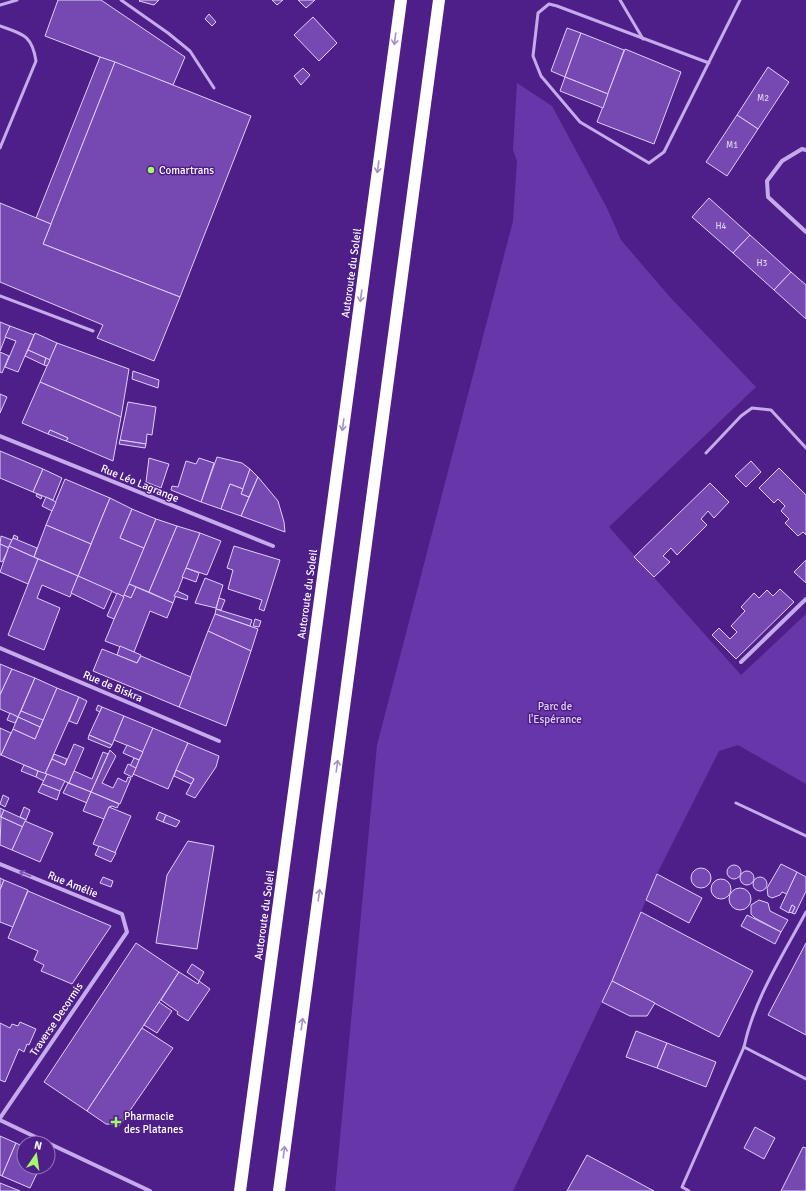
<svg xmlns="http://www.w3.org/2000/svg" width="806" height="1191" font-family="Signika,sans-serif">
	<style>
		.green { fill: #6736a8 }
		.building { fill: #7648b1; stroke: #e0cef8 }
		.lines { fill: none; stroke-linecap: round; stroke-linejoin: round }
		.lane { stroke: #c6aaeb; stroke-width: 3 }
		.street { stroke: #c6aaeb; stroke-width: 4 }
		.highway { stroke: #fff; stroke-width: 12 }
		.oneway { stroke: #a68fc4 }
		.oneway2 { stroke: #7e57b0 }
		.poi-dot { fill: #a3f96a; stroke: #4e1f88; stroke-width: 1.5 }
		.labels { text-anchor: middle; stroke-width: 3; stroke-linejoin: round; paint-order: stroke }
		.number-label { font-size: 9px; fill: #ddd1ec }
		.poi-label { font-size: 11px; fill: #fff; stroke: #4e1f88; text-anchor: start }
		.street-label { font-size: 11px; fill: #fff; stroke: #4e1f88 }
		.park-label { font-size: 11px; fill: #e0cef8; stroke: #4e1f88 }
	</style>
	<rect width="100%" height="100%" fill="#4e1f88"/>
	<path class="green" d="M517 83 552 106 607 208 621 240 669 296 756 387 609 527 741 675 806 614V784L738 745 719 751 657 874 612 981 513 1191H335L377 745 513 221 517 161 513 150Z"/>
	<g class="building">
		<path d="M58 0H101L185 57 173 85 45 36Z"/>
		<path d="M140 0H159L154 5 139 1Z"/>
		<path d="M272 0H283L277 5Z"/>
		<path d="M298 0H315L306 8Z"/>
		<path d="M209 14 216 22 212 26 205 19Z"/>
		<path d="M313 17 337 43 319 61 294 35Z"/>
		<path d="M567 28 581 33 565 77 551 71Z"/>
		<path d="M581 33 624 50 608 94 565 77Z"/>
		<path d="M625 49 681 72 654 144 597 122Z"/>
		<path d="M100 57 115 62 51 224 36 218Z"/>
		<path d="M115 62 251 116 180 297 43 244Z"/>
		<path d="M768 67 789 82 758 129 737 115Z"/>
		<path d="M303 68 310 75 301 85 294 76Z"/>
		<path d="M565 77 608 94 603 108 560 91Z"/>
		<path d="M737 115 758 129 727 176 706 162Z"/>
		<path d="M709 198 750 235 733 253 692 217Z"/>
		<path d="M0 203 51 224 43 244 180 297 154 361 97 338 103 325 0 282Z"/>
		<path d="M750 235 791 272 774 290 733 253Z"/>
		<path d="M791 272 806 285V319L774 290Z"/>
		<path d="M0 322 10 326 0 351Z"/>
		<path d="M10 326 34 335 18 372 5 367 16 341 5 337Z"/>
		<path d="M35 333 57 343 50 360 28 350Z"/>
		<path d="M57 343 129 369 121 417 40 382Z"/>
		<path d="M28 350 46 358 44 365 25 356Z"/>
		<path d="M0 352 9 356 2 373 0 372Z"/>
		<path d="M46 358 50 360 47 366 44 365Z"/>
		<path d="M133 371 159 380 158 388 132 379Z"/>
		<path d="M40 382 121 417 113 461 66 441 68 438 50 430 48 434 22 423Z"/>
		<path d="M0 394 7 397 0 413Z"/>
		<path d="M128 402 156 407 152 435 147 434 146 444 120 440Z"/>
		<path d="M50 430 68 438 66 441 48 434Z"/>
		<path d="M120 440 146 444 145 448 119 444Z"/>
		<path d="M0 451 43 469 33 492 0 478Z"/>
		<path d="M217 457 242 463 250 469 243 489 230 484 221 509 201 502Z"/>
		<path d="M149 458 169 464 161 488 146 482Z"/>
		<path d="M199 458 214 463 201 502 171 490 172 486 178 487 186 461 196 464Z"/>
		<path d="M751 461 761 472 746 487 735 476Z"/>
		<path d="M779 468 806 495V535L803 532 798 536 785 523 789 519 781 511 785 506 778 499 774 503 759 488Z"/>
		<path d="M43 469 62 478 53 500 33 492Z"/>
		<path d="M250 469 258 477 249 497 241 494Z"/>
		<path d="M258 477 278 501 284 522 285 532 241 516Z"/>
		<path d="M65 479 110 498 91 544 46 525Z"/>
		<path d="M710 483 729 502 714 518 708 511 701 519 707 525 677 555 671 548 663 556 670 562 654 577 634 557Z"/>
		<path d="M230 484 243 489 241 494 249 497 241 516 221 509Z"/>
		<path d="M37 494 42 496 41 499 36 496Z"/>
		<path d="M46 497 56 502 52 511 42 506Z"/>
		<path d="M110 498 132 509 120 538 144 548 124 597 78 576Z"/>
		<path d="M132 509 156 519 144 548 120 538Z"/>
		<path d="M156 519 177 526 149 592 129 584Z"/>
		<path d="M46 525 91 544 78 576 34 557Z"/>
		<path d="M177 526 200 533 173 603 149 592Z"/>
		<path d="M200 533 221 541 207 575 186 568Z"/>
		<path d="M14 535 18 537 17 540 13 538Z"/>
		<path d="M1 536 12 540 9 548 0 544Z"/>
		<path d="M13 538 37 548 34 557 9 546Z"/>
		<path d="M0 544 9 548 2 562 0 561Z"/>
		<path d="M9 546 38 559 28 584 0 572Z"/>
		<path d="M234 546 280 560 264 611 259 609 262 600 228 589 233 570 227 568Z"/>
		<path d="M38 559 78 576 70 597 42 585 37 598 60 608 44 650 8 635Z"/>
		<path d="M806 560V583L794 572Z"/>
		<path d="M186 568 199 573 196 582 182 577Z"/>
		<path d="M78 576 112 591 104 609 71 593Z"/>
		<path d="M205 578 223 585 216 608 195 603Z"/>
		<path d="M129 584 136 587 131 598 124 595Z"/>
		<path d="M136 587 173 603 167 618 150 611 134 652 105 641 124 595 131 598Z"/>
		<path d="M780 589 794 602 736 659 712 635 719 628 730 639 737 632 731 626 745 611 741 607 754 593 759 598 767 590 773 596Z"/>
		<path d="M177 591 188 596 187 600 174 596Z"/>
		<path d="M117 593 124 597 114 619 107 616Z"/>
		<path d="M219 598 225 600 221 610 216 609Z"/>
		<path d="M216 609 252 620 250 626 215 614Z"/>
		<path d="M215 614 258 629 251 651 208 631Z"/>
		<path d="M255 619 261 621 259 627 253 626Z"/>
		<path d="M208 631 251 651 226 726 179 707Z"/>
		<path d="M120 646 141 655 137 663 117 655Z"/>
		<path d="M102 649 137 663 141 656 191 677 179 707 93 671Z"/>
		<path d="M0 664 12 669 0 695Z"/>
		<path d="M12 669 35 678 18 717 0 709V695Z"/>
		<path d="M35 678 57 688 43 721 21 711Z"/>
		<path d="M57 688 79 697 45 774 1 755 13 729 35 739Z"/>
		<path d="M79 697 87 701 77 724 69 721Z"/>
		<path d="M98 705 102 707 100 712 96 710Z"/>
		<path d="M102 707 124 716 112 745 89 735Z"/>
		<path d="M21 711 43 720 40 727 18 717Z"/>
		<path d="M10 713 18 717 15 723 7 720Z"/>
		<path d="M124 716 153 728 143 752 114 740Z"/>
		<path d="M18 717 40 727 35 739 13 729Z"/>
		<path d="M0 728 11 733 1 755H0Z"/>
		<path d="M153 728 188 743 168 789 133 774Z"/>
		<path d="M89 735 112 745 110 748 88 739Z"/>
		<path d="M188 743 219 756 216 767 195 798 186 794 194 779 176 770Z"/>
		<path d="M74 744 84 748 69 783 45 774 52 759 65 765Z"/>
		<path d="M127 745 143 752 139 760 123 753Z"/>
		<path d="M110 750 116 756 102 783 113 788 118 778 126 782 128 777 131 778 120 804 91 792Z"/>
		<path d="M103 752 108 754 91 792 69 783 74 771 92 779Z"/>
		<path d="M54 754 67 759 65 765 52 759Z"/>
		<path d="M134 758 139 760 136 768 130 766Z"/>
		<path d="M128 764 136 768 132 777 124 773Z"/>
		<path d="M24 765 38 771 36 777 21 771Z"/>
		<path d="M176 770 194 779 191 784 174 776Z"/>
		<path d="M38 771 47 774 44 781 36 777Z"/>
		<path d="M47 774 65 781 60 791 42 784Z"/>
		<path d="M68 783 91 792 87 803 63 793Z"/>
		<path d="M42 784 60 791 57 800 38 792Z"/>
		<path d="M91 792 119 804 117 808 112 806 109 807 104 819 83 811Z"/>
		<path d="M3 795 9 798 5 807 0 804Z"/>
		<path d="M24 807 30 810 26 820 20 817Z"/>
		<path d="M109 807 131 816 115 853 93 844Z"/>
		<path d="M0 808 4 810 1 817H0Z"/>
		<path d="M4 810 26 820 23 827 1 817Z"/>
		<path d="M159 812 166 815 163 822 156 819Z"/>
		<path d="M166 815 180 821 176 827 163 822Z"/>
		<path d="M1 817 23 827 12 850 0 845Z"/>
		<path d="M25 821 53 833 40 862 12 850Z"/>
		<path d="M188 841 214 846 197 949 156 943 167 875Z"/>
		<path d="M99 846 116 853 111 862 95 855Z"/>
		<path d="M781 864 797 872 787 894 782 892 780 895 772 898 768 896 767 888Z"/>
		<circle cx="734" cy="872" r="7"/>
		<circle cx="701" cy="878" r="10"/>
		<circle cx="747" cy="878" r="7"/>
		<path d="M797 872 806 877V891L795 914 792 913 795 907 792 905 789 913 780 908Z"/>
		<path d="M657 874 702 898 689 923 646 900Z"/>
		<circle cx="760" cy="884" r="7"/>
		<path d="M103 877 113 881 111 887 100 883Z"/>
		<path d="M0 878 4 880 0 890Z"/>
		<circle cx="721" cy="889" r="10"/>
		<path d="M4 880 28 890 13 927 0 922V890Z"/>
		<circle cx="740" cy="899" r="11"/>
		<path d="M28 891 111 926 72 984 41 971 44 965 34 960 38 951 8 938Z"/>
		<path d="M759 900 768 903 770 911 788 920 781 932 755 918 751 914V905Z"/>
		<path d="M792 905 795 907 792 913 789 912Z"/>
		<path d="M641 912 753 971 719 1037 612 981Z"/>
		<path d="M747 915 781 932 775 944 741 926Z"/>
		<path d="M136 943 179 972 87 1111 44 1082Z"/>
		<path d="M806 943V1035L768 1015Z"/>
		<path d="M192 964 204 972 199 981 187 972Z"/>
		<path d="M179 972 198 984 199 981 210 989 188 1021 177 1014 178 1012 161 1000Z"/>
		<path d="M612 981 655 1003 647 1016H630L602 1002Z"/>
		<path d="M159 1002 172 1011 157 1033 144 1025Z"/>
		<path d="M20 1022 36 1029 29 1045 27 1044 24 1052 19 1049 5 1082 0 1080V1023L10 1028 12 1024 18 1026Z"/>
		<path d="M142 1028 173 1048 120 1125 106 1124 87 1111Z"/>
		<path d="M636 1031 667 1043 657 1068 626 1057Z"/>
		<path d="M667 1043 716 1062 706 1087 657 1068Z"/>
		<path d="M755 1127 775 1138 764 1159 744 1148Z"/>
		<path d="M0 1136 16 1143 2 1176 0 1175Z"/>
		<path d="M16 1143 24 1147V1167H40L30 1188 2 1176Z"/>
		<path d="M803 1147 806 1148V1191H781Z"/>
		<path d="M587 1155 654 1191H567Z"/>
		<path d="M0 1183 20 1191H0Z"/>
	</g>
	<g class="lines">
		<g class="lane">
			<path d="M121 0 168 33 190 51 214 88"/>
			<path d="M620 0 643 39"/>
			<path d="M0 5 17 0"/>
			<path d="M0 26C23 34 32 35 36 61L0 148"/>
			<path d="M709 63 557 6 549 4 538 13 533 56 541 76 580 122 649 163 664 152 740 0"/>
			<path d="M0 296 93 331"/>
			<path d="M706 453 741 416 752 408 771 410 806 448"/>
			<path d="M736 803 806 836"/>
			<path d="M744 1047 806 1079"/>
			<path d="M689 1191 682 1187 744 1047C754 999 783 955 806 912"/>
		</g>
		<g class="street">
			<path d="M806 150 802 149 782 161 767 181 768 197 806 232"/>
			<path d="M0 436 273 546"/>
			<path d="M0 648 219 741"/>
			<path d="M741 662 806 599"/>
			<path d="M0 864 122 914 127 932 0 1118"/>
			<path d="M0 1120 48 1143"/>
			<path d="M48 1143 150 1191"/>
		</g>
		<g class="highway">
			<path d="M240 1191 401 0"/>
			<path d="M279 1191 439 0"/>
		</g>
	</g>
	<defs><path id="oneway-shaft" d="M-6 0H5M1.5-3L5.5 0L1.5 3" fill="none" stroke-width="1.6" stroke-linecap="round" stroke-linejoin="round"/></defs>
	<g class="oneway">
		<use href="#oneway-shaft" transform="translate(395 39) rotate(98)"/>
		<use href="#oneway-shaft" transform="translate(378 167) rotate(98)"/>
		<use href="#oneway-shaft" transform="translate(361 296) rotate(98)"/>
		<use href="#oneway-shaft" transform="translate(343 425) rotate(98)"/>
		<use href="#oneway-shaft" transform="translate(337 766) rotate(-82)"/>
		<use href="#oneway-shaft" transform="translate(319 895) rotate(-82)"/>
		<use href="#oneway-shaft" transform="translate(302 1024) rotate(-82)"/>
		<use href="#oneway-shaft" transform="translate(284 1152) rotate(-82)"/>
	</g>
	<use class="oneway2" href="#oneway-shaft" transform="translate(25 874) rotate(-158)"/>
	<g class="poi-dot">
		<circle cx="151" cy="170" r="4"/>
		<path d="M114 1116h4v4h4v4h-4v4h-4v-4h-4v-4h4z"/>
	</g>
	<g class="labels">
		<g class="number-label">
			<text x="763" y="101">M2</text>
			<text x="732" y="148">M1</text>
			<text x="721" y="229">H4</text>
			<text x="762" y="266">H3</text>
		</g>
		<g class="poi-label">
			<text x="159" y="174">Comartrans</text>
			<text x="124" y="1120">Pharmacie<tspan x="124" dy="13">des Platanes</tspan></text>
		</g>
		<g class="street-label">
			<text transform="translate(351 273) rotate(-82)" y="4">Autoroute du Soleil</text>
			<text transform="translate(140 483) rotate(22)" y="4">Rue Léo Lagrange</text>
			<text transform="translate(307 594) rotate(-82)" y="4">Autoroute du Soleil</text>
			<text transform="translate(113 686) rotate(23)" y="4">Rue de Biskra</text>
			<text transform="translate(73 884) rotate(22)" y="4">Rue Amélie</text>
			<text transform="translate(264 915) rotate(-82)" y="4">Autoroute du Soleil</text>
			<text transform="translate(56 1019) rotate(-56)" y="4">Traverse Decormis</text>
		</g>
		<g class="park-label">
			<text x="555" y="710">Parc de<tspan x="555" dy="13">l'Espérance</tspan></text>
		</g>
	</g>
	<g transform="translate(36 1155) rotate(13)"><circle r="19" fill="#4e1f88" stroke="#9579b8"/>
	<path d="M0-3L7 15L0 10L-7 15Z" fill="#a3f96a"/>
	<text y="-6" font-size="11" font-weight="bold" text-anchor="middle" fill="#ffffff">N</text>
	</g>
</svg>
